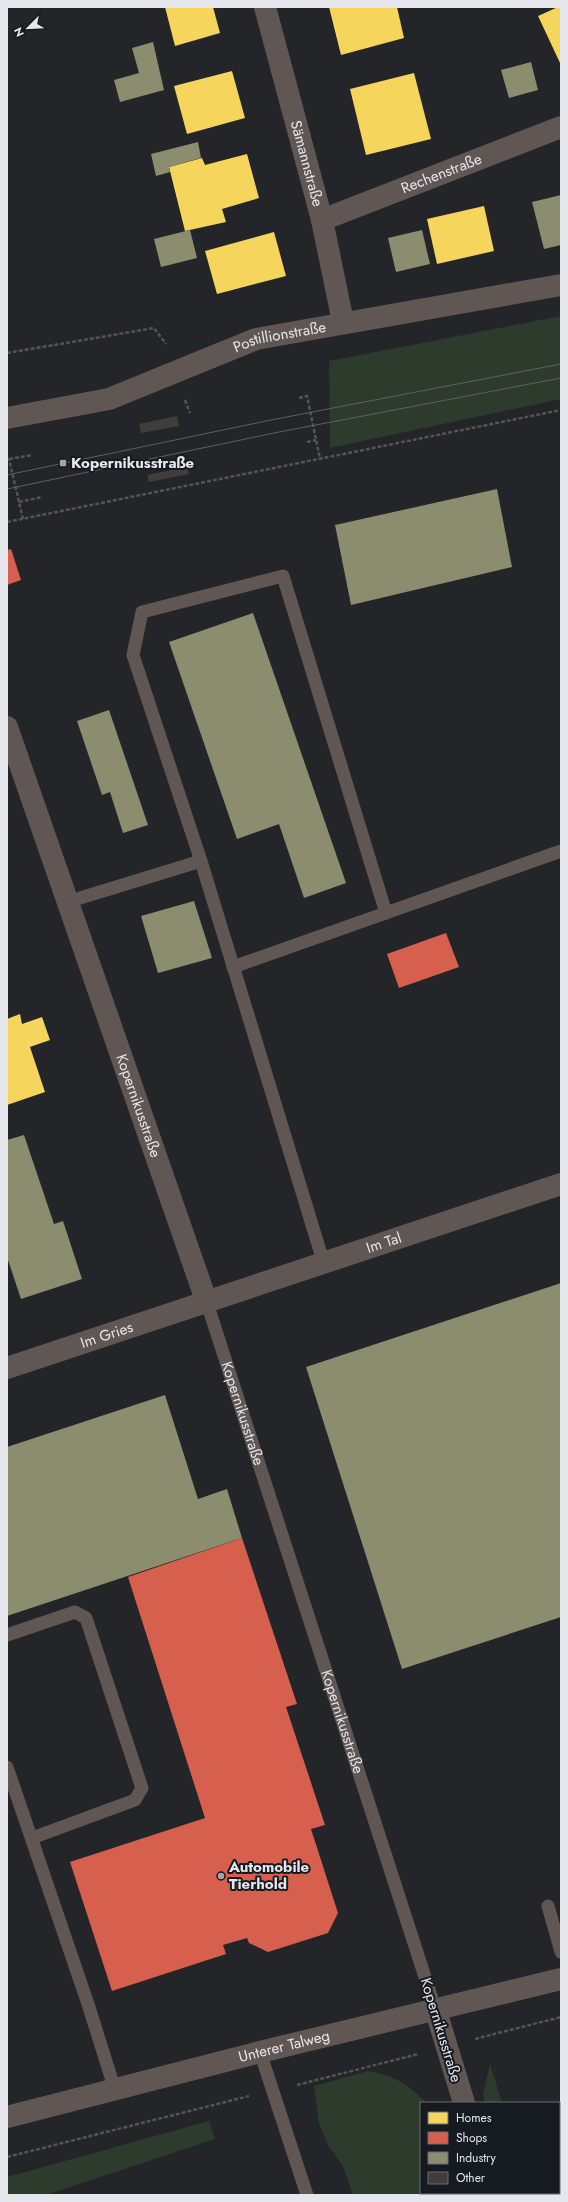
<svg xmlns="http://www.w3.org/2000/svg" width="568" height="2202" font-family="Jost,sans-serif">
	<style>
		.green { fill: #2d3b2d }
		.homes { fill: #f6d55c }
		.shops { fill: #d6604d }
		.industry { fill: #8c8c6e }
		.building { fill: #413d3c }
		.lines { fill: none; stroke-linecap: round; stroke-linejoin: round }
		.path { stroke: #585252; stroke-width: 2.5; stroke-dasharray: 4 2; stroke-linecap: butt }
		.service { stroke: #605755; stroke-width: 13 }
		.minor { stroke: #605755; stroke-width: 22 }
		.tertiary { stroke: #605755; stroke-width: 22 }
		.tram { stroke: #635e5e; stroke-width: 1 }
		.poi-dot { fill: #a1a3a7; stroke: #161a21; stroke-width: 1.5 }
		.labels { text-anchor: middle; stroke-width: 4; stroke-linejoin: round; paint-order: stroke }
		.street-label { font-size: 15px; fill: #e5e7ec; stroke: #161a21 }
		.poi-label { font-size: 15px; font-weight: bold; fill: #e5e7ec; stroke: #161a21; text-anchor: start }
	</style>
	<rect width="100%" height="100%" fill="#232528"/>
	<g class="green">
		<path d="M561 316V399L330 448 329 361Z"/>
		<path d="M490 2064 502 2103H485L483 2094Z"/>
		<path d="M368 2071C396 2076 407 2084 427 2103H421V2193H459L460 2195H353L343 2166 328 2145 319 2123 314 2086Z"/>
		<path d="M209 2121 215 2139 46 2195H7V2177Z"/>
	</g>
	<g class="homes">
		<path d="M165 7H213L220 33 175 46Z"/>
		<path d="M329 7H397L404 38 341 55Z"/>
		<path d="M558 7H561V65L538 16Z"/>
		<path d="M232 71 245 118 187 134 174 86Z"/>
		<path d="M414 73 431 139 366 155 350 89Z"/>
		<path d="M247 154 259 198 222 209 226 222 185 231 169 167 202 158 205 165Z"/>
		<path d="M484 206 494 251 437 264 427 219Z"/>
		<path d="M274 232 286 276 217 294 205 251Z"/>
		<path d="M20 1014 22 1024 42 1017 50 1040 30 1047 45 1092 7 1105V1019Z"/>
	</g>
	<g class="shops">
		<path d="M11 549 21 580 7 585V550Z"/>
		<path d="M446 933 459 967 399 988 387 954Z"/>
		<path d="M242 1538 297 1704 286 1707 325 1825 311 1829 338 1913 328 1933 268 1952 249 1943 247 1938 223 1945 226 1954 112 1991 70 1862 205 1818 128 1577Z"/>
	</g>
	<g class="industry">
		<path d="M153 42 164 90 120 102 114 80 139 73 132 48Z"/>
		<path d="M531 62 538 90 509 98 501 70Z"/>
		<path d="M198 142 201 158 169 167 170 172 156 176 151 154Z"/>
		<path d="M561 195V245L544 249 532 202Z"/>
		<path d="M190 230 197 258 161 267 154 239Z"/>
		<path d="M422 230 430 264 396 272 388 238Z"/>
		<path d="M497 489 512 567 351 605 335 525Z"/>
		<path d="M253 613 346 883 304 898 279 824 237 839 169 642Z"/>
		<path d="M109 710 148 825 123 833 110 792 102 795 77 721Z"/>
		<path d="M194 901 212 958 158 973 141 916Z"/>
		<path d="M24 1135 54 1224 63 1221 82 1279 21 1299 7 1257V1140Z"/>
		<path d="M561 1283V1617L402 1669 306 1367Z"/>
		<path d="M165 1395 198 1499 227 1489 242 1538 7 1616V1447Z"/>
	</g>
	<g class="building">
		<path d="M177 416 179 426 141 433 139 424Z"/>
		<path d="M187 467 189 474 149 482 147 475Z"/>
	</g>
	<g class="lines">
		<g class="path">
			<path d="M7 353 154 328 166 344"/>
			<path d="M299 398 307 396 320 459"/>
			<path d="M185 400 190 413"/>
			<path d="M307 442 316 440"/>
			<path d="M9 459 32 455"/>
			<path d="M7 460 9 459 23 519"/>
			<path d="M19 502 42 497"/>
			<path d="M7 522 561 410"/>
			<path d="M475 2039 561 2017"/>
			<path d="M297 2085 418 2054"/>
			<path d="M7 2157 249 2096"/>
		</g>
		<g class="service">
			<path d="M67 902 201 861"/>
			<path d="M233 967 561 851"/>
			<path d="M324 1264 201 861 133 655 142 612 283 576 386 913"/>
			<path id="s1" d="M207 1303 435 2008"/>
			<path d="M7 1635 75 1612 86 1618 142 1788 135 1800 32 1838"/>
			<path d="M7 1767 88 2004 115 2090"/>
			<path d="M548 1906 561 1952"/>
			<path d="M260 2052 307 2195"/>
		</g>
		<g class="minor">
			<path id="s2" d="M265 7 322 220 343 322"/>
			<path id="s3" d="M322 220 561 127"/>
			<path id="s4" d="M7 727 207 1303"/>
			<path id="s5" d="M7 1368 561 1184"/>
			<path d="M435 2008 464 2103"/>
			<path d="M493 2193V2195"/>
		</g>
		<g class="tertiary">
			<path id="s6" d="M7 418 109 399 256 339 561 285"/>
			<path id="s7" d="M7 2117 260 2052 561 1979"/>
		</g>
		<g class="tram">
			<path d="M7 475 271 420 561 364"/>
			<path d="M7 489 274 433 561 378"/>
		</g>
	</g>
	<g class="poi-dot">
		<rect x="59" y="459" width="8" height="8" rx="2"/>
		<circle cx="221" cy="1876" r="4"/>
	</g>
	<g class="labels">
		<g class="street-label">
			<text dy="5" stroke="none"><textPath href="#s2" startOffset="162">Sämannstraße</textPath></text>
			<text dy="5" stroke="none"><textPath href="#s3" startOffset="128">Rechenstraße</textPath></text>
			<text dy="5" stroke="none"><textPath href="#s6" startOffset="286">Postillionstraße</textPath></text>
			<text dy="5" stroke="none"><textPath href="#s4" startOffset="401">Kopernikusstraße</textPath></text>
			<text dy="5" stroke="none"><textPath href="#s5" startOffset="397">Im Tal</textPath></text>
			<text dy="5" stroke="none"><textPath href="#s5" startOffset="105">Im Gries</textPath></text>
			<text dy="5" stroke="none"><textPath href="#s1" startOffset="116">Kopernikusstraße</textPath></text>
			<text dy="5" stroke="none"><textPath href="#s1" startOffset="440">Kopernikusstraße</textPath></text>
			<text transform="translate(441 2030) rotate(73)" y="5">Kopernikusstraße</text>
			<text dy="5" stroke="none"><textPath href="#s7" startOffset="286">Unterer Talweg</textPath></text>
		</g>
		<g class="poi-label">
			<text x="71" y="468">Kopernikusstraße</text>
			<text x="229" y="1872">Automobile<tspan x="229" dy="17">Tierhold</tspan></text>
		</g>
	</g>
	<rect width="568" height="2202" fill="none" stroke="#e5e7ec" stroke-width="16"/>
	<rect x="420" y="2102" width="140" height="92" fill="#161a21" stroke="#696c72"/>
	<rect x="428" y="2112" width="20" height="12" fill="#f6d55c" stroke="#696c72"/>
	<text x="456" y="2122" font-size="12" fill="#e5e7ec">Homes</text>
	<rect x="428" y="2132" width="20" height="12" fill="#d6604d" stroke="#696c72"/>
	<text x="456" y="2142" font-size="12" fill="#e5e7ec">Shops</text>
	<rect x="428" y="2152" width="20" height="12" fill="#8c8c6e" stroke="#696c72"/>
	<text x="456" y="2162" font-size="12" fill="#e5e7ec">Industry</text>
	<rect x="428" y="2172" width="20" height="12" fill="#413d3c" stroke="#696c72"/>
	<text x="456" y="2182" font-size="12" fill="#e5e7ec">Other</text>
	<g transform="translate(28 28) rotate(246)" stroke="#161a21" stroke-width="3" paint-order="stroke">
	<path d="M0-3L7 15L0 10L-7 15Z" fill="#e5e7ec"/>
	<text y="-6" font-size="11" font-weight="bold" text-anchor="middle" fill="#e5e7ec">N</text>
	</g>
</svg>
